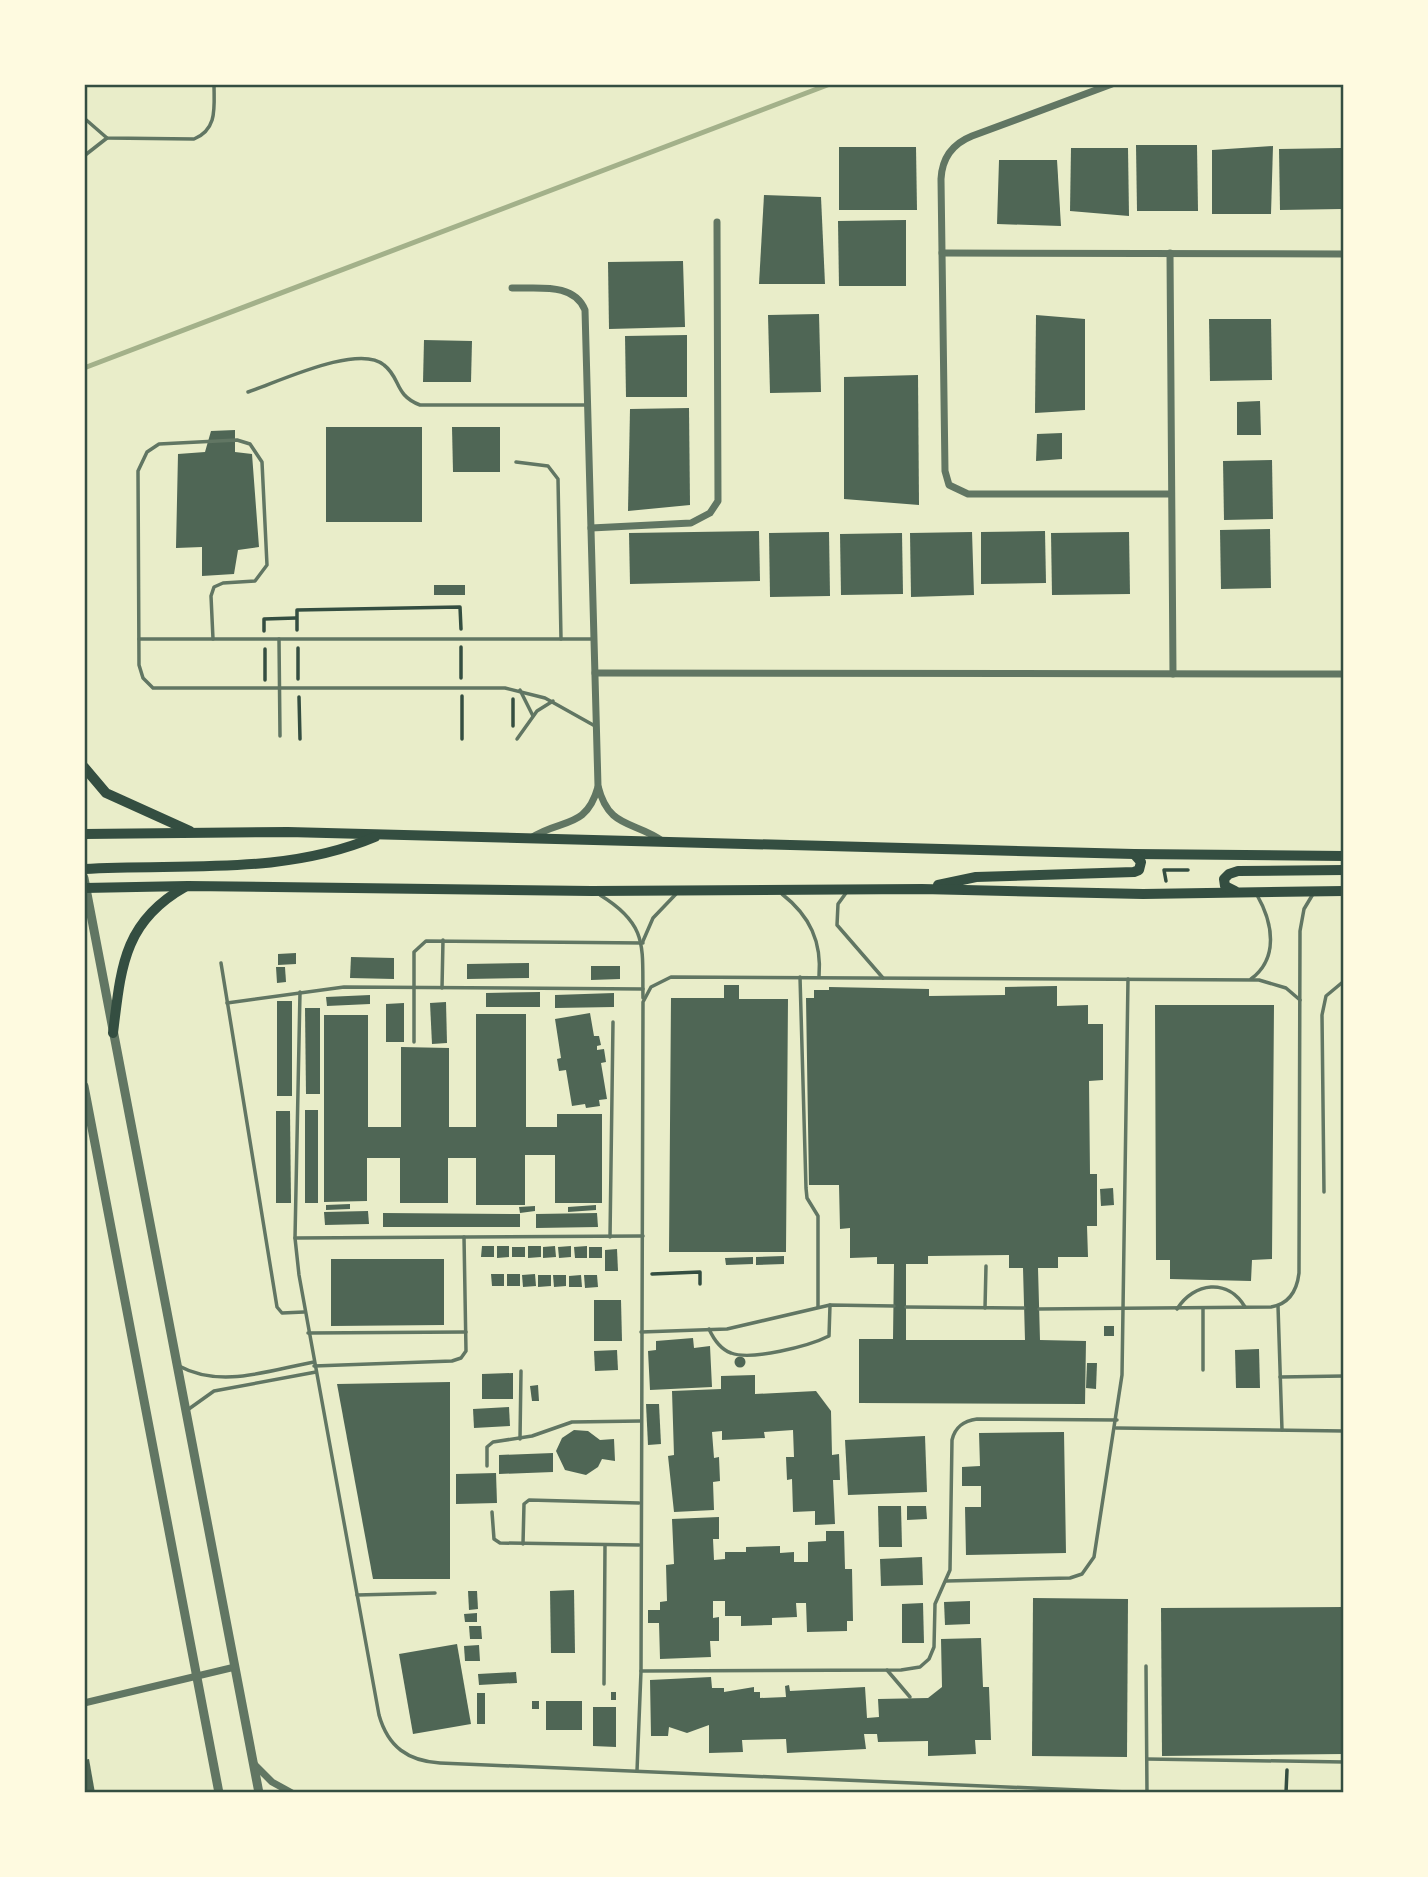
<svg xmlns="http://www.w3.org/2000/svg" width="1428" height="1877" font-family="Raleway,sans-serif">
	<style>
		.lines { fill: none; stroke-linecap: round; stroke-linejoin: round }
		.stream { stroke: #a3b18a; stroke-width: 5 }
		.building { fill: #4f6655; fill-rule: evenodd }
		.path { stroke: #344e41; stroke-width: 3.5 }
		.service { stroke: #617663; stroke-width: 3.5 }
		.minor { stroke: #617663; stroke-width: 7 }
		.tertiary { stroke: #617663; stroke-width: 9 }
		.primary { stroke: #344e41; stroke-width: 10 }
		.neatline { fill: none; stroke: #344e41; stroke-width: 2.5 }
	</style>
	<rect width="100%" height="100%" fill="#e9edc9"/>
	<g class="lines">
		<path class="stream" d="M84 368 830 84"/>
	</g>
	<g class="building">
		<path d="M1136 145H1197L1198 211H1137Z"/>
		<path d="M1273 146 1271 214H1212V150Z"/>
		<path d="M839 147H916L917 210H839Z"/>
		<path d="M1071 148H1128L1129 216 1070 211Z"/>
		<path d="M1341 148 1342 209 1280 210 1279 149Z"/>
		<path d="M999 160H1057L1061 226 997 224Z"/>
		<path d="M764 195 821 197 825 284H759Z"/>
		<path d="M906 220V286H839L838 221Z"/>
		<path d="M683 261 685 327 609 329 608 262Z"/>
		<path d="M819 314 821 392 770 393 768 315Z"/>
		<path d="M1036 315 1085 319V410L1035 413Z"/>
		<path d="M1209 319H1271L1272 380 1210 381Z"/>
		<path d="M687 335V397H626L625 336Z"/>
		<path d="M424 340 472 341 471 382H423Z"/>
		<path d="M918 375 919 505 844 499V377Z"/>
		<path d="M1260 401 1261 435H1237V402Z"/>
		<path d="M689 408 690 505 628 511 630 409Z"/>
		<rect x="326" y="427" width="96" height="95"/>
		<path d="M452 427H500V472H453Z"/>
		<path d="M235 430V452L252 454 259 547 238 550 234 574 202 576V547L176 548 178 454 205 452 211 431Z"/>
		<path d="M1062 433V459L1036 461 1037 434Z"/>
		<path d="M1272 460 1273 519 1224 520 1223 461Z"/>
		<path d="M1270 529 1271 588 1221 589 1220 530Z"/>
		<path d="M759 531 760 581 630 584 629 533Z"/>
		<path d="M1045 531 1046 583 981 584V532Z"/>
		<path d="M829 532 830 596 770 597 769 533Z"/>
		<path d="M972 532 974 595 911 597 910 533Z"/>
		<path d="M1129 532 1130 594 1052 595 1051 533Z"/>
		<path d="M902 533 903 594 841 595 840 534Z"/>
		<rect x="434" y="585" width="31" height="10"/>
		<path d="M296 953V964L278 965V954Z"/>
		<path d="M351 957 394 958V979L350 978Z"/>
		<path d="M529 963V978L467 979V964Z"/>
		<path d="M591 966H620V979L591 980Z"/>
		<path d="M276 967H285L286 982 277 983Z"/>
		<path d="M724 985H739V999H788L786 1252H669L671 998H724Z"/>
		<path d="M1057 986V1006L1088 1005V1024H1103V1080L1089 1081 1090 1174H1097V1226H1087L1088 1257H1058V1268H1038L1040 1340 1086 1341 1085 1404 859 1403V1339H893L894 1264H877V1257L850 1258V1228L840 1229 839 1185H809L806 998H814V990H829V987L929 989V996L1005 995V987ZM1009 1255V1268H1023L1025 1340H906V1264H928V1256Z"/>
		<path d="M540 992V1007H486V993Z"/>
		<path d="M614 993V1007L555 1008V995Z"/>
		<path d="M370 995V1004L327 1006 326 997Z"/>
		<rect x="277" y="1001" width="15" height="95"/>
		<path d="M446 1002 447 1043 432 1044 430 1003Z"/>
		<path d="M404 1003V1042H386V1004Z"/>
		<path d="M1155 1005H1274L1272 1259 1252 1260 1251 1281 1170 1279V1260H1156Z"/>
		<path d="M305 1008H320V1094H306Z"/>
		<path d="M590 1013 594 1036H599L601 1045 597 1046V1050L604 1049 606 1062 601 1063 607 1099 599 1100 600 1106 586 1108 585 1104 572 1106 566 1070 559 1071 557 1059 561 1058 555 1019Z"/>
		<path d="M476 1014H526V1127H557V1114H602V1203H555V1155H525V1205H476V1158H448V1203H400V1158H367V1201L324 1202V1015H368V1127H401V1047L449 1048V1127H476Z"/>
		<rect x="305" y="1110" width="13" height="93"/>
		<path d="M276 1111H290L291 1203H276Z"/>
		<path d="M1113 1188 1114 1205 1101 1206 1100 1189Z"/>
		<path d="M350 1204V1209L326 1210V1205Z"/>
		<path d="M596 1205V1210L568 1212V1207Z"/>
		<path d="M535 1206V1211L520 1213 519 1207Z"/>
		<path d="M368 1211 369 1224 325 1225 324 1212Z"/>
		<path d="M383 1213 520 1214V1227H383Z"/>
		<path d="M597 1213 598 1227 536 1228V1214Z"/>
		<path d="M482 1246H494V1257H481Z"/>
		<path d="M497 1246H509V1257L497 1258Z"/>
		<path d="M528 1246H541V1257L528 1258Z"/>
		<path d="M555 1246 556 1257 543 1258V1247Z"/>
		<path d="M571 1246V1257L559 1258 558 1247Z"/>
		<path d="M587 1246V1258H575L574 1247Z"/>
		<rect x="512" y="1247" width="13" height="10"/>
		<rect x="589" y="1247" width="13" height="11"/>
		<path d="M617 1249 618 1271H605V1250Z"/>
		<path d="M784 1256V1264L756 1265V1257Z"/>
		<path d="M753 1257V1264L726 1265 725 1258Z"/>
		<path d="M331 1259H444V1325L331 1326Z"/>
		<path d="M491 1274H504V1286H492Z"/>
		<rect x="507" y="1274" width="13" height="12"/>
		<path d="M535 1274 536 1286 523 1287 522 1275Z"/>
		<path d="M538 1275H551V1286L538 1287Z"/>
		<path d="M553 1275H566V1286L554 1287Z"/>
		<path d="M581 1275 582 1287H569V1276Z"/>
		<path d="M584 1275H597L598 1287 585 1288Z"/>
		<path d="M594 1300H621L622 1341H594Z"/>
		<rect x="1104" y="1326" width="10" height="10"/>
		<path d="M693 1338 694 1348 710 1346 712 1387 650 1390 648 1351 656 1350V1341Z"/>
		<path d="M1259 1349 1260 1388H1236L1235 1350Z"/>
		<path d="M617 1350 618 1370 595 1371 594 1351Z"/>
		<circle cx="740" cy="1362" r="5.5"/>
		<path d="M1087 1363H1097L1096 1389 1086 1388Z"/>
		<path d="M513 1373V1399H482V1374Z"/>
		<path d="M755 1375V1394L816 1391 831 1411 832 1455 839 1454 840 1480H833L835 1524 815 1525V1511L793 1512 792 1479 787 1480 786 1457H794L793 1430 764 1432 765 1438 722 1440V1431L712 1432 714 1458 719 1457 720 1481 713 1482 714 1510 674 1512 668 1456 674 1455 672 1391 721 1389V1376Z"/>
		<path d="M450 1382V1579H373L337 1384Z"/>
		<path d="M538 1385 539 1401H532L530 1386Z"/>
		<path d="M646 1404H659L661 1444 648 1445Z"/>
		<path d="M509 1407 510 1426 474 1428 473 1409Z"/>
		<path d="M574 1430 588 1431 600 1440 614 1439 615 1461 602 1459 598 1467 586 1475 565 1470 556 1451 562 1438Z"/>
		<path d="M1064 1432 1066 1553 966 1555 965 1507H981V1486H962V1467L980 1466 979 1433Z"/>
		<path d="M925 1436 927 1492 848 1495 845 1440Z"/>
		<path d="M553 1453V1472L499 1474V1455Z"/>
		<path d="M496 1473 497 1503 456 1504V1474Z"/>
		<path d="M878 1506H901L902 1547H879Z"/>
		<path d="M907 1506H926L927 1519 907 1520Z"/>
		<path d="M719 1517V1539H713L714 1560 725 1559V1552H746V1547L780 1546V1553L794 1552V1562H808V1542L826 1541V1531H844L845 1569H852L853 1621H847V1631L807 1632 806 1603H796L797 1617 772 1618V1625L741 1626V1616H725V1601H713V1618L719 1617V1641H710L711 1657 660 1659 659 1623H648V1610H660V1602L667 1601 666 1565 674 1564 672 1519Z"/>
		<path d="M922 1557 923 1585 881 1586 880 1559Z"/>
		<path d="M574 1590 575 1653H551L550 1591Z"/>
		<path d="M468 1591H477L478 1609 469 1610Z"/>
		<path d="M1033 1598 1128 1599 1127 1757 1032 1756Z"/>
		<path d="M970 1601V1624L945 1625 944 1602Z"/>
		<path d="M923 1603 924 1643H902V1604Z"/>
		<path d="M1344 1607V1754L1162 1756 1161 1608Z"/>
		<path d="M477 1613V1622H465L464 1614Z"/>
		<path d="M469 1626H481L482 1639H470Z"/>
		<path d="M981 1638 983 1687H989L991 1740H975L976 1754 928 1756V1741L878 1742 877 1734H864L866 1749 787 1753 786 1739 742 1740 743 1752 709 1753V1725L687 1733 669 1727 668 1736H651L650 1680 711 1677 712 1688H724V1692L754 1687V1692H760V1698L786 1697 785 1686 789 1685 790 1691 865 1687 867 1718 879 1717 878 1699 928 1698 942 1687 941 1639Z"/>
		<path d="M457 1644 471 1724 413 1734 399 1654Z"/>
		<path d="M479 1645 480 1661H465L464 1646Z"/>
		<path d="M516 1672 517 1683 479 1685 478 1674Z"/>
		<rect x="611" y="1692" width="5" height="8"/>
		<rect x="477" y="1693" width="8" height="31"/>
		<rect x="532" y="1701" width="7" height="8"/>
		<rect x="546" y="1701" width="36" height="29"/>
		<path d="M593 1707H616V1747L593 1746Z"/>
		<path d="M89 1759 95 1793H84V1760Z"/>
	</g>
	<g class="lines">
		<g class="path">
			<path d="M297 630V610L460 607 461 629"/>
			<path d="M264 631V619L296 618"/>
			<path d="M461 647V678"/>
			<path d="M298 648V679"/>
			<path d="M265 649V680"/>
			<path d="M462 696V739"/>
			<path d="M299 697 300 739"/>
			<path d="M513 699V726"/>
			<path d="M1166 881 1164 870H1188"/>
			<path d="M652 1274 700 1272V1284"/>
			<path d="M1286 1793 1287 1770"/>
		</g>
		<g class="service">
			<path d="M84 118 107 138 194 139C218 129 214 107 214 84"/>
			<path d="M84 156 107 138"/>
			<path d="M248 392C278 382 359 343 384 365 401 378 394 395 420 405H586"/>
			<path d="M516 462 548 466 558 479 561 639"/>
			<path d="M139 639H592"/>
			<path d="M213 639 211 596 214 587 223 583 255 581 267 565 262 462 250 444 237 440 159 444 147 452 138 471 139 665 143 678 153 688H505L545 698 595 726"/>
			<path d="M279 639 280 736"/>
			<path d="M520 690 533 716"/>
			<path d="M517 739 537 711 553 701"/>
			<path d="M846 893 838 904 837 925 883 978"/>
			<path d="M782 894C810 916 822 942 819 977"/>
			<path d="M600 895C649 925 642 947 643 998"/>
			<path d="M643 941 653 918 676 894"/>
			<path d="M221 963 277 1307 282 1313 304 1312"/>
			<path d="M800 977 806 1188 807 1198 818 1216V1307"/>
			<path d="M1251 979C1279 958 1273 923 1257 895"/>
			<path d="M442 988 443 940"/>
			<path d="M300 992 295 1238 299 1275 379 1715C388 1747 408 1761 440 1763L1151 1793"/>
			<path d="M227 1003 344 987 643 989"/>
			<path d="M414 1042V952L426 941 643 943"/>
			<path d="M1324 1192 1322 1015 1326 996 1344 981"/>
			<path d="M610 1237 613 1022"/>
			<path d="M295 1238 643 1236"/>
			<path d="M1278 1306 1282 1430"/>
			<path d="M906 1307 1024 1308"/>
			<path d="M985 1308 986 1266"/>
			<path d="M1039 1309 1271 1307C1289 1304 1297 1290 1299 1273L1300 931 1304 909 1313 894"/>
			<path d="M1177 1309C1194 1282 1228 1278 1245 1307"/>
			<path d="M1203 1309V1370"/>
			<path d="M709 1329C714 1340 720 1349 731 1353 751 1361 809 1346 829 1336L830 1305"/>
			<path d="M641 1332 727 1329 830 1305 894 1306"/>
			<path d="M308 1333 466 1332"/>
			<path d="M179 1366C221 1389 270 1370 314 1362"/>
			<path d="M314 1366 452 1361 461 1358 466 1351 464 1237"/>
			<path d="M1280 1377 1344 1376"/>
			<path d="M186 1411 214 1391 316 1372"/>
			<path d="M1116 1428 1344 1431"/>
			<path d="M520 1439 521 1371"/>
			<path d="M487 1466V1447L493 1442 532 1436 572 1422 641 1421"/>
			<path d="M492 1512 494 1539 500 1543 639 1545"/>
			<path d="M523 1544 524 1504 529 1500 639 1503"/>
			<path d="M946 1581 1070 1578 1082 1574 1094 1557 1122 1375 1128 979"/>
			<path d="M357 1595 435 1593"/>
			<path d="M1146 1666 1147 1793"/>
			<path d="M887 1670 910 1697"/>
			<path d="M641 1671 901 1670 920 1667 929 1659 934 1647 935 1604 950 1570 952 1440C955 1427 963 1421 977 1419L1117 1420"/>
			<path d="M604 1684 605 1545"/>
			<path d="M1147 1759 1344 1762"/>
			<path d="M637 1771 641 1671 643 1002 651 987 671 977 1259 980 1286 988 1300 1000"/>
		</g>
		<g class="minor">
			<path d="M1112 84 972 136C952 144 942 158 941 179L945 471 949 485 968 494H1171"/>
			<path d="M942 253 1344 254"/>
			<path d="M1170 253 1173 674"/>
			<path d="M512 288C538 289 574 282 585 310L598 786C609 830 634 820 664 842"/>
			<path d="M591 528 691 523 710 513 718 501 717 222"/>
			<path d="M595 673 1344 674"/>
			<path d="M531 838C561 818 586 830 598 787"/>
			<path d="M84 1703 235 1667"/>
			<path d="M254 1764 272 1782 292 1793"/>
		</g>
		<g class="tertiary">
			<path d="M84 878 259 1793"/>
			<path d="M84 1086 219 1793"/>
		</g>
		<g class="primary">
			<path d="M84 767 106 793 190 831"/>
			<path d="M84 834 288 832 1134 854 1344 856"/>
			<path d="M84 869C183 863 282 876 375 837"/>
			<path d="M938 885 976 877 1134 872 1139 870 1141 862 1134 854"/>
			<path d="M84 888 188 886 592 891 922 889 1143 894 1344 891"/>
			<path d="M1235 891 1225 886 1224 879 1229 874 1238 871 1344 870"/>
			<path d="M113 1033C121 968 123 922 185 887"/>
		</g>
	</g>
	<rect width="1428" height="1877" fill="none" stroke="#fefae0" stroke-width="172"/>
	<rect x="86" y="86" width="1256" height="1705" class="neatline"/>
</svg>
